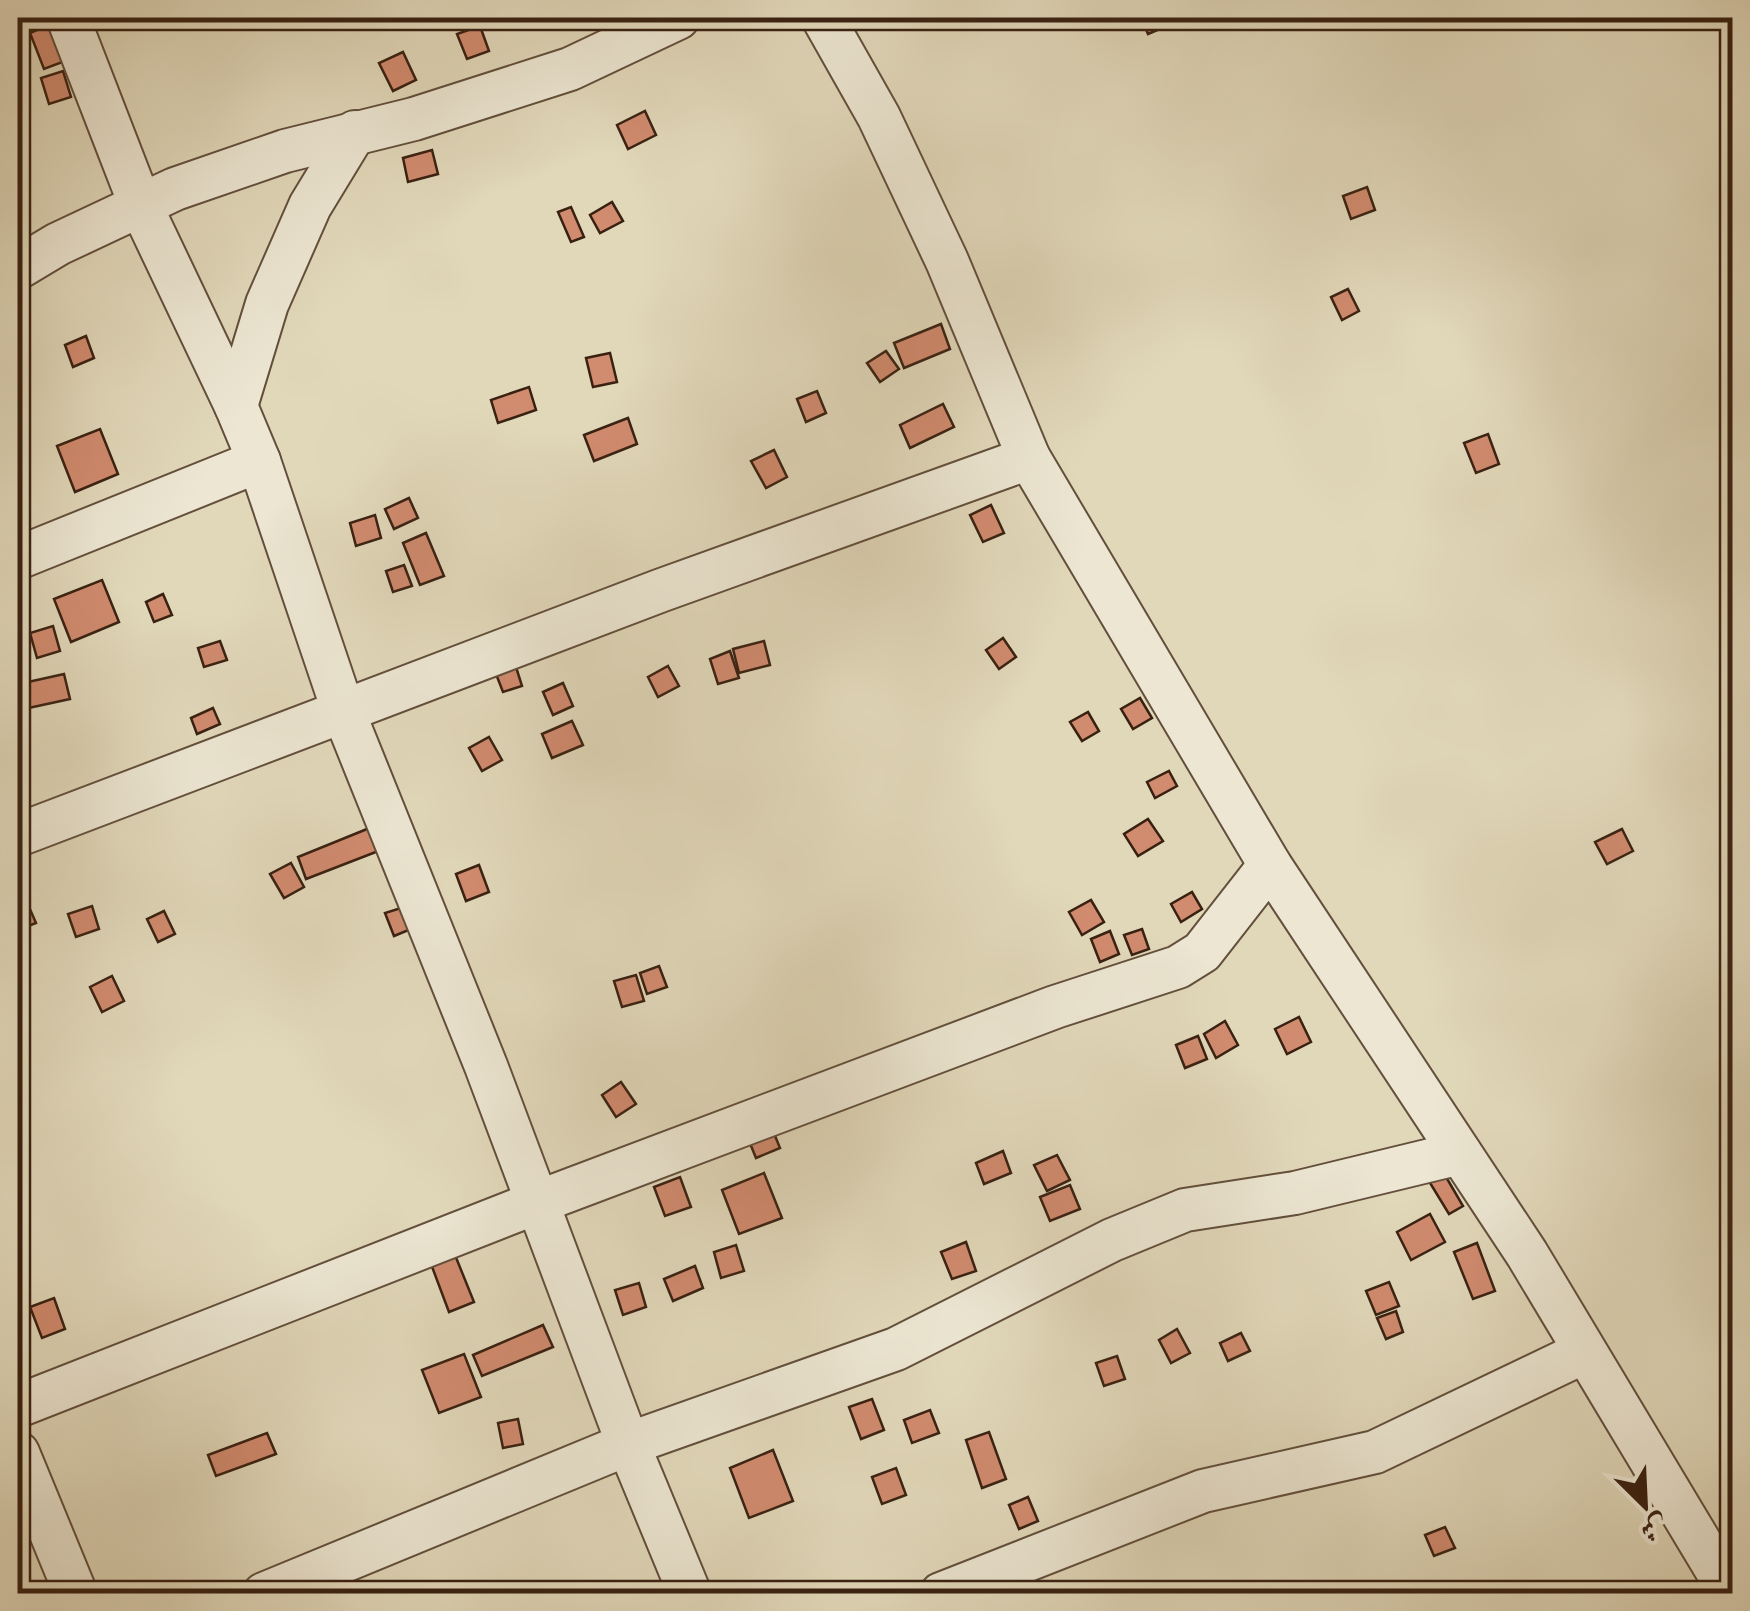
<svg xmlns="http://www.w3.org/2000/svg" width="1750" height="1611" font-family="'IM FELL Great Primer',Amiri,serif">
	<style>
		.building { fill: #d18b6f; stroke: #392112; stroke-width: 2.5 }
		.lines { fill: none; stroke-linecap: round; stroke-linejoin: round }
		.minor-casing { stroke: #634f3c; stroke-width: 46 }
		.minor { stroke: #ece6d2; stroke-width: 42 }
	</style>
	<rect width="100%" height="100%" fill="#e1d8ba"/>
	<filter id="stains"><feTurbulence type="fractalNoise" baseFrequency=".002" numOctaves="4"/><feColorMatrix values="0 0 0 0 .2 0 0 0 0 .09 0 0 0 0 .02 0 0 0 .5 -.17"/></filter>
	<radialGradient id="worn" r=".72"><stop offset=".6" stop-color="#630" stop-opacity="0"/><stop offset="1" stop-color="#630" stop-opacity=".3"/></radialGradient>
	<g class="building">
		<path d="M1141 18H1166L1169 25 1148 34Z"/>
		<path d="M58 21 73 58 44 69 30 33Z"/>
		<path d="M480 26 489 51 467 59 457 34Z"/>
		<path d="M403 52 416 80 393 91 379 63Z"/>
		<path d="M63 71 71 97 49 104 41 78Z"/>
		<path d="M645 111 656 135 628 149 617 125Z"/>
		<path d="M432 150 438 174 408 182 403 158Z"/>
		<path d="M1367 187 1375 210 1351 219 1343 196Z"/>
		<path d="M612 202 623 221 600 233 590 215Z"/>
		<path d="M571 207 584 237 571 242 558 212Z"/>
		<path d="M1348 289 1359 311 1342 320 1331 297Z"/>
		<path d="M941 324 950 349 904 368 894 343Z"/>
		<path d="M86 336 94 358 73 367 65 345Z"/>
		<path d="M886 351 899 369 880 382 867 363Z"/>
		<path d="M610 353 617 382 593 387 586 358Z"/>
		<path d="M529 387 536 410 498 423 491 400Z"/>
		<path d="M817 391 826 413 806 422 797 399Z"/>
		<path d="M943 404 954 427 910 448 900 425Z"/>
		<path d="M628 418 637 444 594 461 584 435Z"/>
		<path d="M100 429 118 474 75 492 57 446Z"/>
		<path d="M1488 434 1499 464 1476 473 1464 443Z"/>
		<path d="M774 450 787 477 766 488 751 461Z"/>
		<path d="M409 498 418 518 394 529 385 509Z"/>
		<path d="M991 505 1004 533 983 542 970 515Z"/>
		<path d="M375 515 381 538 356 546 350 523Z"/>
		<path d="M426 533 444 576 420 585 403 543Z"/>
		<path d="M404 565 412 586 393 592 386 571Z"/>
		<path d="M102 580 119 622 71 642 54 599Z"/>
		<path d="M163 594 172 615 154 622 146 602Z"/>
		<path d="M53 626 60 651 37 658 30 633Z"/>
		<path d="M1003 638 1016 657 999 669 986 650Z"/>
		<path d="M220 641 227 660 204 667 198 648Z"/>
		<path d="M764 641 770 665 739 673 733 649Z"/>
		<path d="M730 651 739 678 718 684 710 659Z"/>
		<path d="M668 666 679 686 658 697 648 677Z"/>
		<path d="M516 667 522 686 503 692 496 674Z"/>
		<path d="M64 674 70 699 24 709 19 684Z"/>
		<path d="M563 683 573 706 553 715 543 692Z"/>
		<path d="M1140 698 1152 718 1133 729 1121 709Z"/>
		<path d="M213 708 220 724 197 734 191 718Z"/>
		<path d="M1088 712 1099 731 1082 741 1070 722Z"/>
		<path d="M572 721 583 745 552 758 542 734Z"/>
		<path d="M489 737 502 760 482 771 469 748Z"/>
		<path d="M1169 771 1177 786 1155 798 1147 782Z"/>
		<path d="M1148 819 1163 841 1138 856 1124 834Z"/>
		<path d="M372 827 381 850 306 879 298 857Z"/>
		<path d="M1622 829 1633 851 1607 864 1595 842Z"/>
		<path d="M291 863 304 887 284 898 270 874Z"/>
		<path d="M479 865 489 892 466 901 456 874Z"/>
		<path d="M1192 892 1202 909 1181 922 1171 904Z"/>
		<path d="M26 900 36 923 18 930V904Z"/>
		<path d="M1091 900 1104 922 1082 935 1069 912Z"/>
		<path d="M92 906 99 929 76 937 68 914Z"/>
		<path d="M404 907 411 929 394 936 385 913Z"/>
		<path d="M164 911 175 934 158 942 147 919Z"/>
		<path d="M1142 929 1149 949 1132 955 1124 935Z"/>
		<path d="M1110 931 1119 954 1100 962 1091 939Z"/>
		<path d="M659 966 667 987 647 994 640 973Z"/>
		<path d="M636 975 644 1001 622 1007 614 981Z"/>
		<path d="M112 976 124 1001 102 1012 90 987Z"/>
		<path d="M1299 1017 1311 1042 1287 1054 1275 1029Z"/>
		<path d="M1225 1021 1238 1045 1216 1058 1204 1034Z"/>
		<path d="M1198 1036 1207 1059 1185 1068 1176 1045Z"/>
		<path d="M621 1082 636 1104 616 1117 602 1095Z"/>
		<path d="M769 1121 780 1148 756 1158 745 1131Z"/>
		<path d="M1003 1151 1011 1173 984 1184 976 1163Z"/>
		<path d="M1057 1155 1070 1180 1047 1191 1034 1165Z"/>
		<path d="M1442 1170 1463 1206 1449 1214 1427 1178Z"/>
		<path d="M764 1173 782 1218 739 1234 722 1190Z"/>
		<path d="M680 1177 691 1207 665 1216 654 1187Z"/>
		<path d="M1070 1185 1080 1209 1050 1221 1040 1197Z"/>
		<path d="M1430 1214 1445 1242 1411 1260 1397 1232Z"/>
		<path d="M966 1242 976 1271 952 1279 941 1252Z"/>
		<path d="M1477 1243 1495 1291 1473 1299 1454 1252Z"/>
		<path d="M736 1245 744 1271 721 1278 714 1252Z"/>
		<path d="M455 1255 474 1302 449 1312 431 1264Z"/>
		<path d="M695 1266 703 1288 673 1301 664 1279Z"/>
		<path d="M1389 1282 1399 1306 1376 1315 1366 1291Z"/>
		<path d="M639 1283 646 1307 623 1315 615 1290Z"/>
		<path d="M54 1298 65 1329 42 1338 30 1307Z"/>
		<path d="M1396 1311 1403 1332 1386 1339 1377 1318Z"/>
		<path d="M543 1325 553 1347 482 1376 473 1355Z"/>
		<path d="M1177 1329 1190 1353 1171 1363 1159 1340Z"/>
		<path d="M1241 1333 1250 1351 1228 1361 1220 1343Z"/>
		<path d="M464 1354 481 1397 439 1413 422 1370Z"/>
		<path d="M1117 1356 1125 1379 1104 1386 1096 1363Z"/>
		<path d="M872 1399 884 1430 861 1439 849 1407Z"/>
		<path d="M930 1410 939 1433 912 1443 904 1420Z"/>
		<path d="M518 1419 523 1444 503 1448 498 1423Z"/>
		<path d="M989 1432 1006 1479 982 1488 966 1440Z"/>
		<path d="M267 1433 276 1454 216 1476 208 1455Z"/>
		<path d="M773 1450 793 1501 749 1518 730 1468Z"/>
		<path d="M896 1468 906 1495 882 1504 872 1477Z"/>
		<path d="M1028 1497 1038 1521 1019 1529 1009 1505Z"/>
		<path d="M1445 1527 1455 1548 1434 1556 1425 1535Z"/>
	</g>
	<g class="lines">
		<defs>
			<g id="minor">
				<path d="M68 18 140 204 236 406 259 461 344 713 486 1066 628 1444 690 1594"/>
				<path d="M823 18 879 117 947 261 1029 458 1270 865 1527 1254 1731 1594"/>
				<path d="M18 268 58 244 175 189 285 151 414 119 570 69 678 18"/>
				<path d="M236 406 267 304 310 206 355 132"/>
				<path d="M18 558 259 461"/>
				<path d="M18 835 662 590 1029 458"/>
				<path d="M18 1406 538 1202 1055 1007 1178 967 1202 952 1270 865"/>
				<path d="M18 1453 76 1594"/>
				<path d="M264 1594 628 1444 896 1349 1112 1240 1185 1210 1295 1193 1460 1153"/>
				<path d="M941 1594 1203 1491 1375 1452 1584 1352"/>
			</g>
		</defs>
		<use href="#minor" class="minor-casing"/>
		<use href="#minor" class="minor"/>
	</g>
	<rect width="1750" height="1611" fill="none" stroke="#e1d8ba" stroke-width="60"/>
	<rect x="20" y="20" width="1710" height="1571" fill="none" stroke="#392112" stroke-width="5"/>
	<rect x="30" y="30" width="1690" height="1551" fill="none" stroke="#392112" stroke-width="2.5"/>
	<g transform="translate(1645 1506) rotate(156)" stroke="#ece6d2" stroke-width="8" paint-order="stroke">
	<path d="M0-8L18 38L0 25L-18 38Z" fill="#392112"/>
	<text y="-15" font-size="28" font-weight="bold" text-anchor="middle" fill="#392112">ش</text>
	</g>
	<rect width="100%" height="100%" filter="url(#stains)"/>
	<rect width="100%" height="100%" fill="url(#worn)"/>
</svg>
